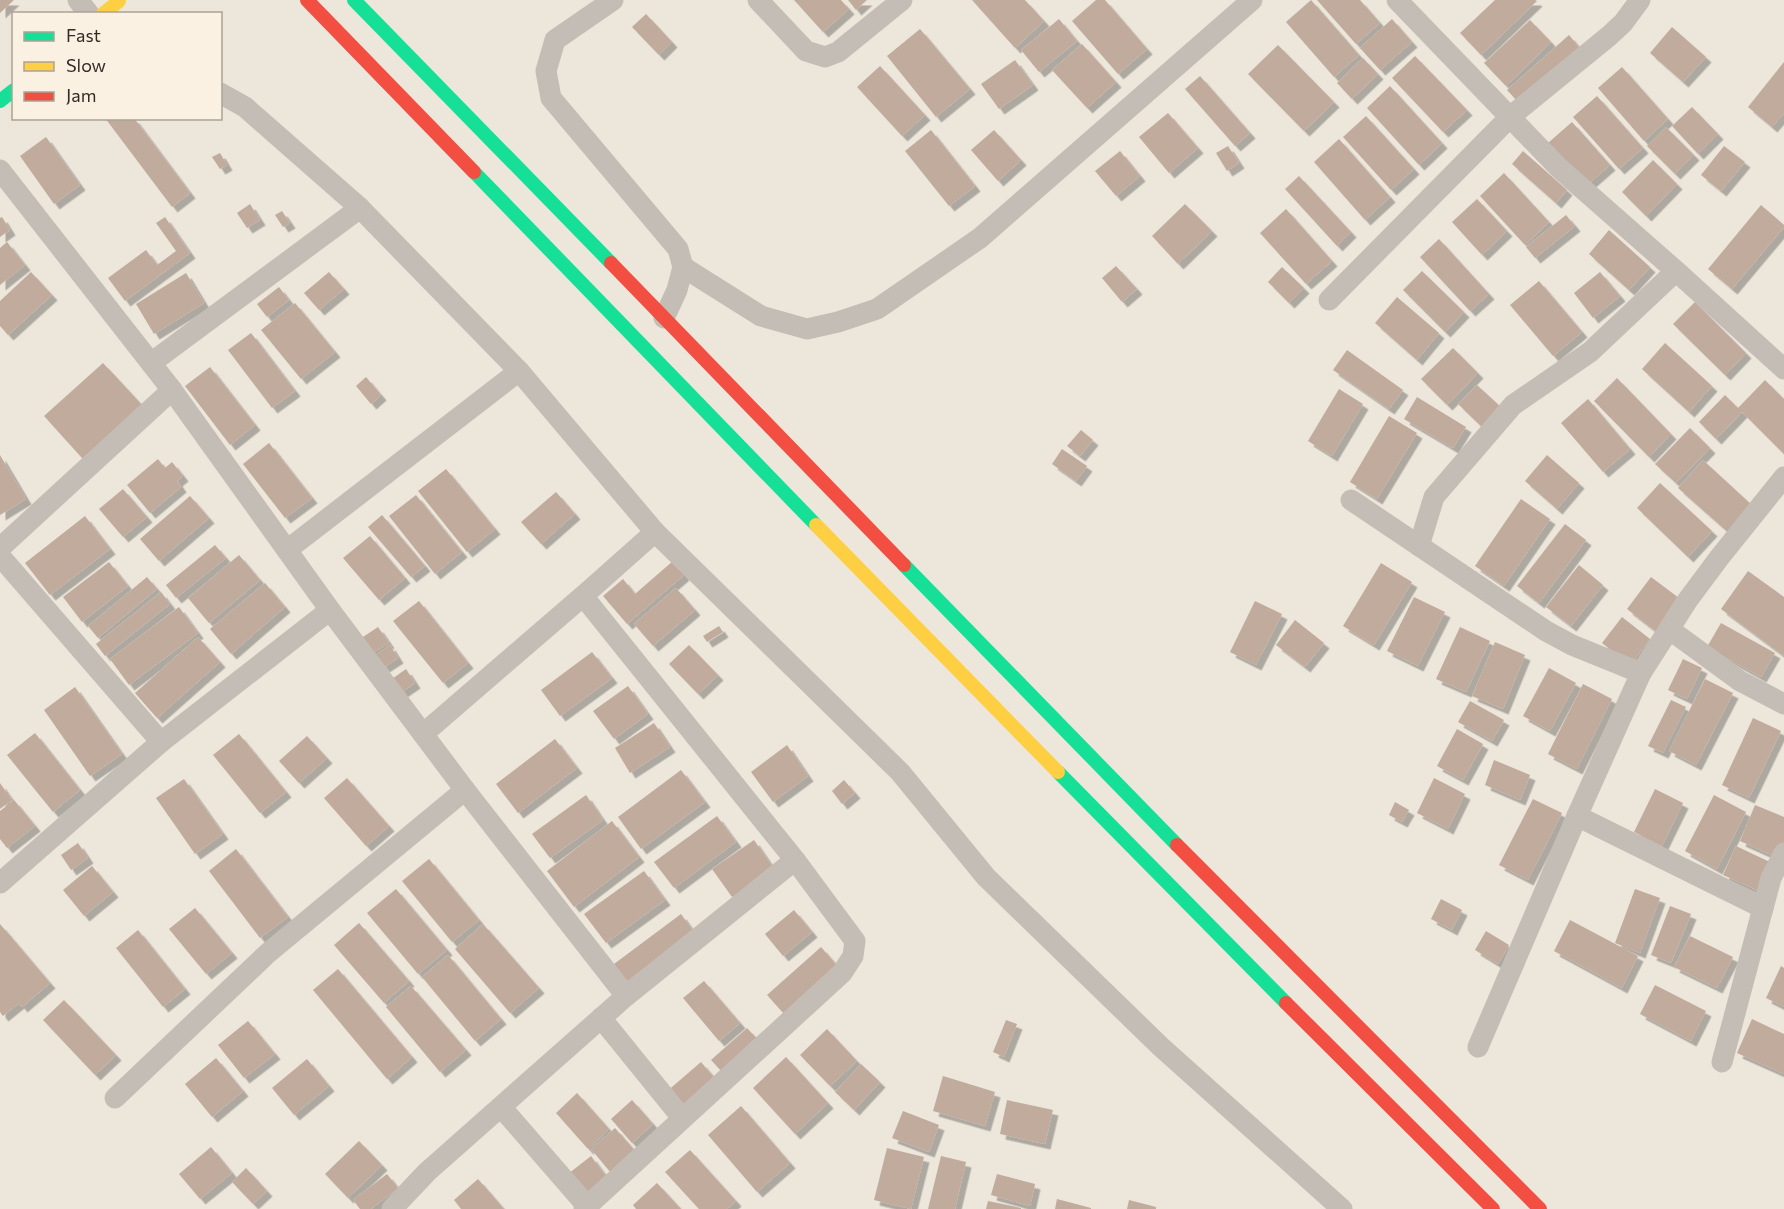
<svg xmlns="http://www.w3.org/2000/svg" width="1784" height="1209" font-family="Commissioner,sans-serif">
	<style>
		.building { fill: #c0ab9c; filter: url(#shadow) }
		.lines { fill: none; stroke-linecap: round; stroke-linejoin: round }
		.street { stroke: #c4bdb5; stroke-width: 21 }
		.fast { stroke: #16e098; stroke-width: 14 }
		.slow { stroke: #ffcf43; stroke-width: 14 }
		.jam { stroke: #f24e42; stroke-width: 14 }
	</style>
	<defs>
		<filter id="shadow"><feDropShadow dx="5.5" dy="5.5" stdDeviation="0" flood-color="#0004"/></filter>
	</defs>
	<rect width="100%" height="100%" fill="#ece6db"/>
	<g class="building">
		<path d="M0 0H14L0 13Z"/>
		<path d="M794 0H841L849 9 823 32Z"/>
		<path d="M848 0H867L856 10Z"/>
		<path d="M972 0H1025L1044 21 1015 48Z"/>
		<path d="M1096 0H1105L1147 49 1118 74 1072 21Z"/>
		<path d="M1311 0 1359 55 1334 77 1286 22Z"/>
		<path d="M1317 0H1360L1380 23 1356 44Z"/>
		<path d="M1495 0H1535L1537 1 1481 55 1460 33Z"/>
		<path d="M646 14 672 42 659 55 632 27Z"/>
		<path d="M1059 19 1077 41 1039 72 1021 50Z"/>
		<path d="M1392 19 1412 42 1380 70 1360 48Z"/>
		<path d="M1530 20 1551 42 1506 86 1484 63Z"/>
		<path d="M1672 27 1706 57 1683 82 1650 53Z"/>
		<path d="M920 29 970 89 936 117 887 56Z"/>
		<path d="M1569 35 1580 48 1518 102 1507 90Z"/>
		<path d="M1082 44 1116 82 1087 108 1052 70Z"/>
		<path d="M1278 45 1334 102 1304 131 1248 74Z"/>
		<path d="M1415 56 1467 110 1443 132 1392 78Z"/>
		<path d="M1363 58 1378 74 1352 99 1337 83Z"/>
		<path d="M1015 60 1033 85 999 109 981 84Z"/>
		<path d="M1784 62V113L1772 127 1748 107Z"/>
		<path d="M880 66 925 115 902 136 857 87Z"/>
		<path d="M1622 67 1668 119 1644 141 1598 88Z"/>
		<path d="M1200 76 1250 133 1235 146 1185 89Z"/>
		<path d="M1390 86 1442 143 1419 165 1367 108Z"/>
		<path d="M1597 96 1643 148 1619 169 1573 117Z"/>
		<path d="M1692 107 1718 134 1698 154 1672 126Z"/>
		<path d="M1168 113 1198 148 1169 173 1139 137Z"/>
		<path d="M1366 116 1414 169 1391 190 1343 137Z"/>
		<path d="M105 118H134L190 193 172 207Z"/>
		<path d="M1572 122 1610 165 1586 186 1548 143Z"/>
		<path d="M1666 127 1694 155 1675 174 1647 146Z"/>
		<path d="M931 130 975 186 949 206 905 151Z"/>
		<path d="M994 130 1021 160 998 181 971 150Z"/>
		<path d="M46 137 80 185 54 204 20 156Z"/>
		<path d="M1339 139 1390 197 1365 220 1314 162Z"/>
		<path d="M1228 146 1239 163 1227 171 1216 153Z"/>
		<path d="M1724 146 1745 162 1721 191 1701 175Z"/>
		<path d="M1120 151 1140 176 1116 196 1095 171Z"/>
		<path d="M1523 151 1567 190 1556 203 1512 164Z"/>
		<path d="M220 153 227 165 220 169 212 157Z"/>
		<path d="M1653 160 1677 184 1646 216 1622 192Z"/>
		<path d="M1504 173 1549 222 1525 245 1480 196Z"/>
		<path d="M1299 176 1351 232 1337 246 1285 189Z"/>
		<path d="M1477 199 1507 231 1482 255 1452 222Z"/>
		<path d="M250 204 260 220 247 228 237 213Z"/>
		<path d="M1185 204 1212 231 1178 264 1152 236Z"/>
		<path d="M1761 205 1784 225V227L1732 289 1708 269Z"/>
		<path d="M1286 209 1332 261 1306 284 1260 233Z"/>
		<path d="M282 211 290 223 283 227 275 215Z"/>
		<path d="M1566 215 1575 226 1535 258 1526 247Z"/>
		<path d="M2 217 10 230 0 237V218Z"/>
		<path d="M165 217 190 253 125 301 108 278 146 250 157 265 176 251 156 223Z"/>
		<path d="M1609 230 1650 267 1629 290 1589 254Z"/>
		<path d="M1439 239 1489 294 1470 311 1420 257Z"/>
		<path d="M7 242 25 265 0 285V248Z"/>
		<path d="M1116 266 1137 289 1122 302 1102 278Z"/>
		<path d="M1282 267 1304 288 1289 303 1268 282Z"/>
		<path d="M1422 271 1464 312 1445 332 1403 290Z"/>
		<path d="M31 272 52 295 8 335 0 326V301Z"/>
		<path d="M329 272 344 289 319 310 304 293Z"/>
		<path d="M1600 272 1620 296 1593 318 1574 293Z"/>
		<path d="M186 273 204 303 154 334 136 304Z"/>
		<path d="M1539 281 1582 332 1553 356 1510 305Z"/>
		<path d="M279 287 289 300 267 317 257 304Z"/>
		<path d="M1397 297 1439 333 1417 360 1375 323Z"/>
		<path d="M1695 302 1746 353 1725 375 1673 324Z"/>
		<path d="M295 303 335 352 301 379 261 330Z"/>
		<path d="M251 333 295 391 272 408 228 350Z"/>
		<path d="M1665 343 1712 386 1689 412 1642 369Z"/>
		<path d="M1453 348 1478 373 1447 405 1421 379Z"/>
		<path d="M1347 350 1403 390 1389 409 1333 370Z"/>
		<path d="M103 363 142 405 83 459 44 416Z"/>
		<path d="M210 367 255 425 230 445 185 386Z"/>
		<path d="M366 377 381 395 371 404 356 386Z"/>
		<path d="M1617 378 1671 434 1649 457 1594 401Z"/>
		<path d="M1765 380 1784 399V454L1742 412 1716 439 1699 422 1725 395 1738 408Z"/>
		<path d="M1477 385 1502 408 1483 428 1458 404Z"/>
		<path d="M1339 389 1363 404 1332 456 1308 441Z"/>
		<path d="M1417 397 1466 427 1453 448 1404 419Z"/>
		<path d="M1588 399 1630 449 1603 472 1561 423Z"/>
		<path d="M1389 416 1417 433 1377 499 1350 482Z"/>
		<path d="M1690 428 1710 448 1676 483 1655 464Z"/>
		<path d="M1081 430 1093 440 1080 456 1067 446Z"/>
		<path d="M269 443 312 498 285 518 243 464Z"/>
		<path d="M1062 449 1087 466 1076 481 1052 464Z"/>
		<path d="M0 455 26 499 0 515Z"/>
		<path d="M1547 455 1579 483 1557 509 1525 481Z"/>
		<path d="M158 459 165 468 172 462 183 476 177 481 181 487 150 513 127 485Z"/>
		<path d="M1703 460 1753 506 1729 533 1678 488Z"/>
		<path d="M446 469 495 529 467 552 418 491Z"/>
		<path d="M1660 483 1712 531 1688 557 1637 508Z"/>
		<path d="M123 489 147 517 123 537 99 509Z"/>
		<path d="M556 492 575 514 541 544 521 522Z"/>
		<path d="M416 495 462 552 435 574 389 516Z"/>
		<path d="M190 496 209 518 159 561 140 539Z"/>
		<path d="M1521 499 1550 519 1504 586 1475 566Z"/>
		<path d="M382 515 425 566 411 577 368 527Z"/>
		<path d="M85 516 110 549 50 595 25 563Z"/>
		<path d="M1565 524 1586 540 1539 603 1517 586Z"/>
		<path d="M370 536 405 578 379 600 343 558Z"/>
		<path d="M215 545 226 558 176 598 166 585Z"/>
		<path d="M239 555 260 580 209 623 188 598Z"/>
		<path d="M673 561 684 575 627 624 603 596 623 579 635 594Z"/>
		<path d="M109 562 128 586 82 622 63 597Z"/>
		<path d="M1381 563 1412 582 1374 645 1343 626Z"/>
		<path d="M1579 565 1603 585 1571 626 1546 607Z"/>
		<path d="M1748 571 1784 597V656L1721 609Z"/>
		<path d="M147 577 157 589 98 638 88 626Z"/>
		<path d="M1651 577 1683 601 1658 633 1627 609Z"/>
		<path d="M265 583 285 607 231 654 210 629Z"/>
		<path d="M676 588 695 610 653 646 634 624Z"/>
		<path d="M161 592 170 604 105 656 96 644Z"/>
		<path d="M1414 597 1445 612 1418 666 1387 651Z"/>
		<path d="M419 601 468 663 443 683 393 621Z"/>
		<path d="M1255 601 1282 614 1256 665 1230 652Z"/>
		<path d="M179 607 198 633 129 685 110 659Z"/>
		<path d="M1622 617 1650 639 1630 665 1602 643Z"/>
		<path d="M1295 620 1324 643 1305 667 1276 645Z"/>
		<path d="M1721 623 1775 653 1761 677 1707 647Z"/>
		<path d="M719 626 723 632 707 642 703 636Z"/>
		<path d="M378 627 389 643 371 654 360 639Z"/>
		<path d="M1460 627 1490 641 1466 692 1436 679Z"/>
		<path d="M198 637 220 662 157 718 135 693Z"/>
		<path d="M1495 642 1525 655 1503 709 1472 696Z"/>
		<path d="M390 645 398 658 384 667 376 655Z"/>
		<path d="M689 645 718 675 698 694 669 664Z"/>
		<path d="M592 652 612 678 560 716 541 690Z"/>
		<path d="M1683 659 1702 668 1687 699 1668 690Z"/>
		<path d="M1549 668 1576 683 1550 731 1523 716Z"/>
		<path d="M406 669 415 683 402 692 392 679Z"/>
		<path d="M1705 679 1733 693 1696 765 1669 751Z"/>
		<path d="M1583 684 1612 699 1577 769 1548 754Z"/>
		<path d="M628 686 648 714 614 739 593 711Z"/>
		<path d="M75 687 122 754 90 776 44 710Z"/>
		<path d="M1671 700 1686 707 1663 753 1648 746Z"/>
		<path d="M1470 701 1504 720 1492 741 1458 722Z"/>
		<path d="M1753 718 1781 731 1749 798 1722 785Z"/>
		<path d="M654 723 670 747 630 773 615 748Z"/>
		<path d="M1457 729 1483 744 1463 780 1437 766Z"/>
		<path d="M35 733 80 790 53 812 7 755Z"/>
		<path d="M239 734 286 792 260 813 213 755Z"/>
		<path d="M307 736 327 758 299 783 279 761Z"/>
		<path d="M555 739 577 768 518 813 496 784Z"/>
		<path d="M787 745 808 776 773 802 751 772Z"/>
		<path d="M1494 760 1530 775 1520 800 1485 785Z"/>
		<path d="M681 770 705 802 641 849 618 817Z"/>
		<path d="M347 778 389 826 366 846 324 798Z"/>
		<path d="M1434 778 1465 794 1448 829 1417 813Z"/>
		<path d="M184 779 223 834 195 854 156 798Z"/>
		<path d="M844 780 855 793 842 804 832 791Z"/>
		<path d="M0 783 12 800 0 809Z"/>
		<path d="M1655 789 1683 803 1662 846 1634 832Z"/>
		<path d="M586 795 603 820 550 858 532 834Z"/>
		<path d="M1714 795 1746 812 1717 869 1685 851Z"/>
		<path d="M1533 799 1562 813 1528 880 1499 865Z"/>
		<path d="M14 800 35 826 7 848 0 839V811Z"/>
		<path d="M1395 802 1409 810 1402 822 1389 815Z"/>
		<path d="M1755 805 1784 817V843L1778 858 1740 841Z"/>
		<path d="M717 816 736 842 674 888 654 862Z"/>
		<path d="M612 821 639 857 574 907 547 871Z"/>
		<path d="M754 840 773 868 732 897 712 869Z"/>
		<path d="M78 843 88 858 71 870 61 855Z"/>
		<path d="M1736 846 1772 863 1759 891 1723 875Z"/>
		<path d="M236 849 288 917 260 938 209 871Z"/>
		<path d="M429 859 479 920 452 942 402 881Z"/>
		<path d="M92 866 113 892 84 916 63 890Z"/>
		<path d="M644 871 665 900 606 943 584 914Z"/>
		<path d="M396 889 447 950 418 974 367 913Z"/>
		<path d="M1635 889 1660 898 1640 953 1615 943Z"/>
		<path d="M1441 899 1462 910 1452 930 1431 919Z"/>
		<path d="M1670 906 1691 914 1671 963 1651 955Z"/>
		<path d="M195 908 232 953 206 974 169 929Z"/>
		<path d="M794 910 812 932 783 956 765 934Z"/>
		<path d="M681 914 693 931 627 981 614 964Z"/>
		<path d="M1570 920 1638 956 1622 988 1554 951Z"/>
		<path d="M359 923 409 981 384 1003 334 945Z"/>
		<path d="M0 924 50 983 22 1007 19 1003 3 1016 0 1012Z"/>
		<path d="M483 924 539 988 510 1013 455 949Z"/>
		<path d="M138 930 185 989 163 1007 116 948Z"/>
		<path d="M1486 931 1509 945 1498 964 1475 950Z"/>
		<path d="M1690 936 1733 957 1717 988 1674 967Z"/>
		<path d="M821 947 840 969 786 1016 767 995Z"/>
		<path d="M448 955 501 1019 475 1041 422 977Z"/>
		<path d="M1781 966 1784 968V1007L1766 998Z"/>
		<path d="M338 969 412 1057 387 1079 313 990Z"/>
		<path d="M704 981 740 1023 719 1041 683 998Z"/>
		<path d="M1655 985 1706 1011 1691 1041 1640 1014Z"/>
		<path d="M411 986 466 1050 440 1072 386 1007Z"/>
		<path d="M64 1000 116 1055 95 1075 43 1020Z"/>
		<path d="M1752 1019 1784 1034V1074L1737 1053Z"/>
		<path d="M1006 1020 1017 1024 1004 1057 993 1052Z"/>
		<path d="M248 1021 275 1054 244 1078 218 1045Z"/>
		<path d="M747 1028 760 1042 724 1074 711 1060Z"/>
		<path d="M827 1029 857 1061 830 1086 800 1055Z"/>
		<path d="M786 1057 828 1103 795 1134 753 1088Z"/>
		<path d="M216 1058 243 1091 212 1117 185 1084Z"/>
		<path d="M307 1059 329 1086 294 1115 272 1088Z"/>
		<path d="M701 1062 718 1082 682 1113 665 1093Z"/>
		<path d="M861 1064 880 1082 854 1110 835 1092Z"/>
		<path d="M943 1076 995 1092 985 1126 933 1111Z"/>
		<path d="M577 1093 609 1129 588 1149 556 1113Z"/>
		<path d="M632 1100 653 1124 632 1143 611 1119Z"/>
		<path d="M1007 1100 1053 1110 1045 1144 1000 1134Z"/>
		<path d="M741 1106 790 1163 757 1192 708 1135Z"/>
		<path d="M903 1111 939 1125 929 1152 892 1138Z"/>
		<path d="M615 1128 636 1152 611 1173 591 1149Z"/>
		<path d="M359 1141 382 1165 348 1198 325 1174Z"/>
		<path d="M211 1147 232 1173 200 1199 179 1174Z"/>
		<path d="M887 1148 924 1157 911 1209 874 1200Z"/>
		<path d="M690 1150 736 1201 727 1209H699L665 1172Z"/>
		<path d="M591 1156 608 1179 585 1197 568 1174Z"/>
		<path d="M941 1156 966 1162 955 1209H928Z"/>
		<path d="M246 1168 267 1191 253 1204 232 1182Z"/>
		<path d="M387 1174 398 1188 371 1209H360L353 1200Z"/>
		<path d="M997 1174 1035 1184 1030 1206 991 1195Z"/>
		<path d="M478 1179 504 1209H461L454 1200Z"/>
		<path d="M657 1183 681 1209H636L633 1205Z"/>
		<path d="M1057 1199 1091 1208V1209H1055Z"/>
		<path d="M1129 1200 1156 1207V1209H1127Z"/>
		<path d="M988 1201 1021 1208V1209H986Z"/>
	</g>
	<g class="lines">
		<g class="street">
			<path d="M78 0 89 14"/>
			<path d="M613 0 555 40 546 71 551 98 678 249 683 267 677 290 664 318"/>
			<path d="M758 0 806 51 825 57 838 52 902 0"/>
			<path d="M1397 0 1559 168 1676 271 1784 369"/>
			<path d="M220 93 245 107 360 208 519 371 655 532 900 772 986 877 1160 1046 1342 1209"/>
			<path d="M0 170 172 390 330 610 465 790 626 996"/>
			<path d="M683 267 761 316 807 329 838 322 877 309 980 238 1252 0"/>
			<path d="M1329 300 1510 117 1609 36 1623 23 1640 0"/>
			<path d="M151 363 360 208"/>
			<path d="M1351 500 1546 631 1572 645 1641 673"/>
			<path d="M1419 546 1434 497 1513 405 1590 352 1676 271"/>
			<path d="M0 548 172 390"/>
			<path d="M287 550 519 371"/>
			<path d="M0 556 161 742"/>
			<path d="M1669 629 1740 681 1784 704"/>
			<path d="M423 734 583 596"/>
			<path d="M1577 816 1763 908"/>
			<path d="M0 883 161 742 330 610"/>
			<path d="M601 1018 682 1118"/>
			<path d="M1478 1047 1577 816 1641 673 1687 601 1719 558 1784 477"/>
			<path d="M1722 1062 1771 878 1784 853"/>
			<path d="M115 1098 268 953 465 790"/>
			<path d="M501 1107 587 1206"/>
			<path d="M392 1209 427 1172 626 996 795 860"/>
			<path d="M584 1209 842 973 853 956 855 941 795 860 583 596 655 532"/>
		</g>
		<g class="fast">
			<path d="M354 0 611 263"/>
			<path d="M0 101 14 90"/>
			<path d="M474 172 816 525"/>
			<path d="M904 565 1177 845"/>
			<path d="M1058 772 1286 1003"/>
		</g>
		<g class="slow">
			<path d="M103 14 119 1"/>
			<path d="M816 525 1058 772"/>
		</g>
		<g class="jam">
			<path d="M307 0 474 172"/>
			<path d="M611 263 904 565"/>
			<path d="M1177 845 1540 1209"/>
			<path d="M1286 1003 1493 1209"/>
		</g>
	</g>
	<rect x="12" y="12" width="210" height="108" fill="#faf1e2" stroke="#aba296" stroke-width="1.5"/>
	<rect x="24" y="32" width="30" height="9" fill="#16e098" stroke="#aba296" stroke-width="1.5"/>
	<text x="66" y="42" font-size="18" fill="#342b24">Fast</text>
	<rect x="24" y="62" width="30" height="9" fill="#ffcf43" stroke="#aba296" stroke-width="1.5"/>
	<text x="66" y="72" font-size="18" fill="#342b24">Slow</text>
	<rect x="24" y="92" width="30" height="9" fill="#f24e42" stroke="#aba296" stroke-width="1.5"/>
	<text x="66" y="102" font-size="18" fill="#342b24">Jam</text>
</svg>
